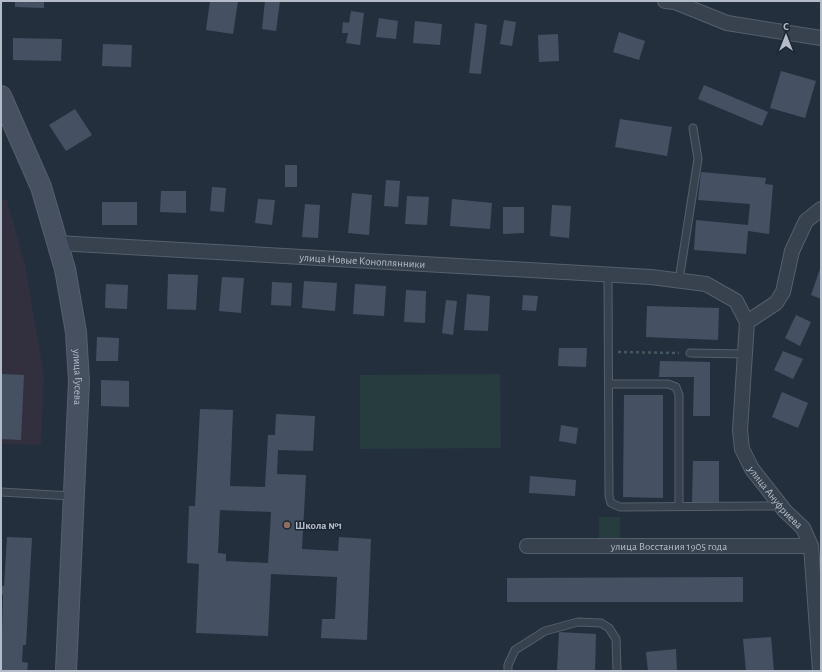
<svg xmlns="http://www.w3.org/2000/svg" width="822" height="672" font-family="'Alegreya Sans',sans-serif">
	<style>
		.medical { fill: #32303f }
		.green { fill: #263c3f }
		.building { fill: #455162; fill-rule: evenodd }
		.lines { fill: none; stroke-linecap: round; stroke-linejoin: round }
		.lane-casing { stroke: #565f6c; stroke-width: 9 }
		.street-casing { stroke: #565f6c; stroke-width: 16 }
		.secondary-casing { stroke: #565f6c; stroke-width: 22 }
		.path { stroke: #44595c; stroke-width: 2.5; stroke-dasharray: 3 3; stroke-linecap: butt }
		.lane { stroke: #38414e; stroke-width: 7 }
		.street { stroke: #38414e; stroke-width: 14 }
		.secondary { stroke: #465061; stroke-width: 20 }
		.education-dot { fill: #8d6e63; stroke: #1d2633; stroke-width: 1.5 }
		.labels { text-anchor: middle; stroke-width: 3; stroke-linejoin: round; paint-order: stroke }
		.street-label { font-size: 11px; fill: #b4bcc9; stroke: #1d2633 }
		.poi-label { font-size: 11px; font-weight: bold; fill: #b4bcc9; stroke: #1d2633; text-anchor: start }
	</style>
	<rect width="100%" height="100%" fill="#242f3e"/>
	<path class="medical" d="M1 200H7L25 265 44 375 41 445 1 444Z"/>
	<g class="green">
		<path d="M500 374 501 448 360 449V375Z"/>
		<rect x="599" y="517" width="21" height="24"/>
	</g>
	<g class="building">
		<path d="M15 1H44V8L15 7Z"/>
		<path d="M210 1H238L233 34 206 30Z"/>
		<path d="M265 1H280L276 31 262 29Z"/>
		<path d="M351 11 364 13 360 45 346 43 348 33H342L343 22 349 23Z"/>
		<path d="M379 18 398 21 396 39 376 37Z"/>
		<path d="M504 20 516 22 512 46 500 44Z"/>
		<path d="M415 21 442 24 440 45 413 43Z"/>
		<path d="M475 23 487 25 481 74 469 73Z"/>
		<path d="M619 32 645 41 639 60 613 52Z"/>
		<path d="M558 34 559 61 539 62 538 35Z"/>
		<path d="M13 38 62 39 61 61 13 60Z"/>
		<path d="M103 44 132 45 131 67 102 66Z"/>
		<path d="M781 71 816 81 805 118 770 108Z"/>
		<path d="M704 85 768 112 762 126 698 99Z"/>
		<path d="M75 109 92 135 66 151 49 125Z"/>
		<path d="M620 119 672 127 667 156 615 147Z"/>
		<rect x="285" y="165" width="12" height="22"/>
		<path d="M701 172 766 178 765 184 773 185 769 234 748 231 746 254 694 250 696 220 748 225 750 204 698 200Z"/>
		<path d="M386 180 400 181 398 207 384 206Z"/>
		<path d="M212 187 226 188 224 212 210 211Z"/>
		<path d="M161 191H186V213L160 212Z"/>
		<path d="M352 193 372 195 369 235 348 233Z"/>
		<path d="M407 196 429 197 427 225 405 224Z"/>
		<path d="M258 199 275 200 272 225 255 223Z"/>
		<path d="M452 199 492 203 490 229 450 226Z"/>
		<rect x="102" y="202" width="35" height="23"/>
		<path d="M305 204 320 205 318 238 302 237Z"/>
		<path d="M552 205 571 206 569 238 550 236Z"/>
		<path d="M503 207H524V233L503 234Z"/>
		<path d="M821 266V299L811 295Z"/>
		<path d="M168 274 198 275 196 310 167 309Z"/>
		<path d="M222 277 244 278 241 313 219 311Z"/>
		<path d="M304 281 337 283 335 311 302 308Z"/>
		<path d="M272 282 292 283 291 306 271 305Z"/>
		<path d="M106 284 128 285 127 309 105 308Z"/>
		<path d="M355 284 386 286 384 316 353 314Z"/>
		<path d="M406 290 426 291 425 323 404 322Z"/>
		<path d="M467 294 490 296 488 331 464 330Z"/>
		<path d="M523 295 538 296 536 311 522 310Z"/>
		<path d="M446 300 457 301 453 335 442 333Z"/>
		<path d="M647 306 719 308 718 340 646 337Z"/>
		<path d="M796 315 811 322 800 346 785 338Z"/>
		<path d="M97 337 119 338 118 361H96Z"/>
		<path d="M559 348H587L586 367 558 366Z"/>
		<path d="M783 351 803 359 793 379 774 370Z"/>
		<path d="M660 361 710 362V416H693L694 377H659Z"/>
		<path d="M1 374 24 375 21 440 1 439Z"/>
		<path d="M101 380 129 381V407L101 406Z"/>
		<path d="M782 392 808 403 798 428 772 417Z"/>
		<path d="M624 395H663V498L623 497Z"/>
		<path d="M200 409 233 410 230 486 265 487 268 435H275L276 414 315 416 313 451 278 450 277 474 306 475 302 549 338 551 339 537 371 539 367 640 321 638 322 619H335L337 577 271 574 268 636 196 633 199 564 187 563 189 506H195ZM220 510 271 512 268 563 226 561V554L218 553Z"/>
		<path d="M561 425 578 428 576 444 559 441Z"/>
		<path d="M693 461H719V503L692 502Z"/>
		<path d="M530 476 576 480 575 496 529 493Z"/>
		<path d="M7 537 32 538 26 645H23L22 662 28 663 27 671H1L3 595H1L2 586H4Z"/>
		<path d="M743 577V602H507V578Z"/>
		<path d="M559 632 596 634 595 671H557Z"/>
		<path d="M771 637 774 671H746L743 639Z"/>
		<path d="M676 649 677 671H648L646 652Z"/>
	</g>
	<g class="lines">
		<defs>
			<g id="lane">
				<path d="M608 274 609 496 611 503 620 507 782 506"/>
				<path d="M679 280 698 159 693 128"/>
				<path d="M690 353 745 354"/>
				<path d="M609 384H668L676 387 679 395V506"/>
				<path d="M1 492 72 496"/>
				<path d="M508 671V665L515 650 545 631 578 622 601 623 609 628 616 639 617 671"/>
			</g>
			<g id="street">
				<path d="M665 1 675 2 727 23 821 38"/>
				<path id="s1" d="M58 243 651 277 706 284 736 301 747 322 740 430 742 449 752 469 785 511 803 528 811 546 820 671"/>
				<path d="M747 322 776 303 783 292 792 251 806 221 821 209"/>
				<path id="s2" d="M527 546H811"/>
			</g>
			<g id="secondary">
				<path id="s3" d="M1 96 41 187 65 269 76 332 79 381 66 671"/>
			</g>
		</defs>
		<use href="#lane" class="lane-casing"/>
		<use href="#street" class="street-casing"/>
		<use href="#secondary" class="secondary-casing"/>
		<path class="path" d="M618 352 679 353"/>
		<use href="#lane" class="lane"/>
		<use href="#street" class="street"/>
		<use href="#secondary" class="secondary"/>
	</g>
	<circle class="education-dot" cx="287" cy="525" r="4"/>
	<g class="labels">
		<g class="street-label">
			<text dy="4" stroke="none"><textPath href="#s1" startOffset="305">улица Новые Коноплянники</textPath></text>
			<text dy="4" stroke="none"><textPath href="#s3" startOffset="294">улица Гусева</textPath></text>
			<text dy="4" stroke="none"><textPath href="#s1" startOffset="894">улица Ануфриева</textPath></text>
			<text dy="4" stroke="none"><textPath href="#s2" startOffset="142">улица Восстания 1905 года</textPath></text>
		</g>
		<g class="poi-label">
			<text x="295" y="529">Школа №1</text>
		</g>
	</g>
	<rect width="822" height="672" fill="none" stroke="#b4bcc9" stroke-width="4"/>
	<g transform="translate(786 36)" stroke="#1d2633" stroke-width="3" paint-order="stroke">
	<path d="M0-3L7 15L0 10L-7 15Z" fill="#b4bcc9"/>
	<text y="-6" font-size="11" font-weight="bold" text-anchor="middle" fill="#b4bcc9">С</text>
	</g>
</svg>
